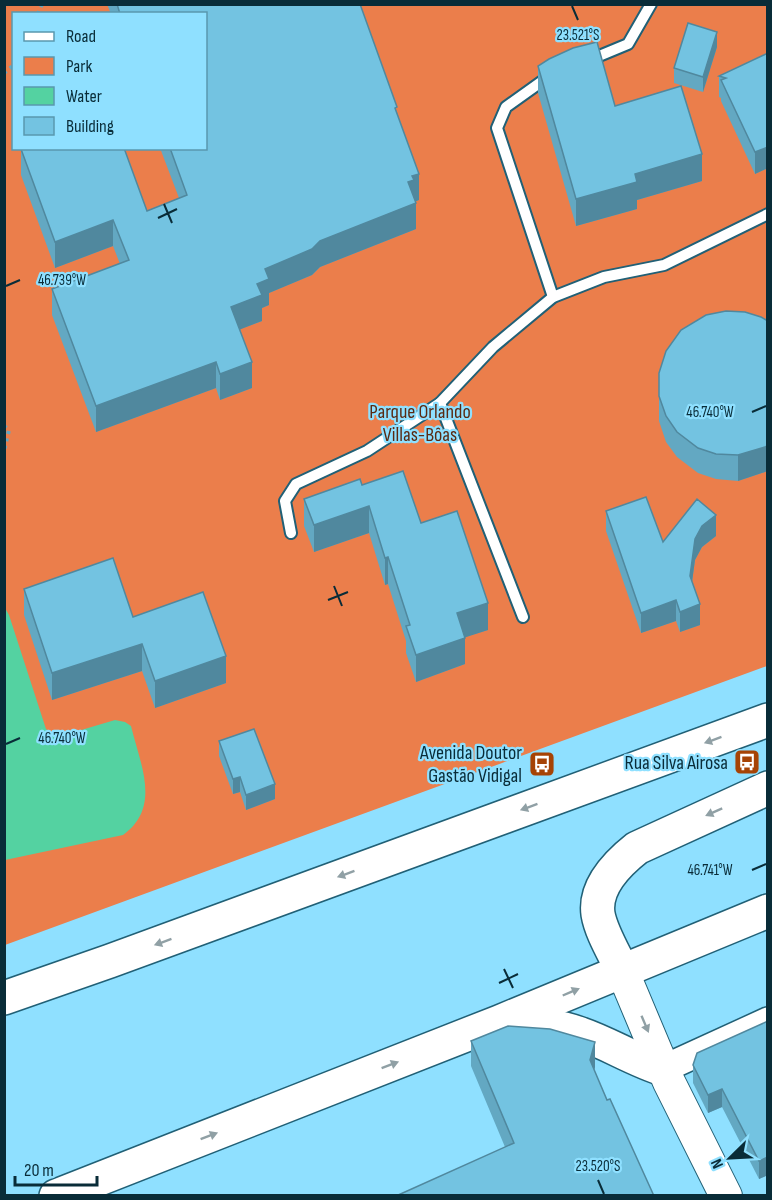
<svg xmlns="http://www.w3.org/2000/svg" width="772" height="1200" font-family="'Sofia Sans Condensed',sans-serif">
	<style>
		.green { fill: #eb7e4b; fill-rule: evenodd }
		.water { fill: #54d2a1 }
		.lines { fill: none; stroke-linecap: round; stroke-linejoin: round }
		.service-casing { stroke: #216076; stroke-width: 14 }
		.tertiary-casing { stroke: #216076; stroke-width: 30 }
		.secondary-casing { stroke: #216076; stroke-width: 34 }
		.trunk-casing { stroke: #216076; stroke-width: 36 }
		.path { stroke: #65a7c0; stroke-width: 4; stroke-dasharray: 3 4.5; stroke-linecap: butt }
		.service { stroke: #fff; stroke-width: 10 }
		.tertiary { stroke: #fff; stroke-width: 27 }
		.secondary { stroke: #fff; stroke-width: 32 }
		.trunk { stroke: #fff; stroke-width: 33 }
		.wall { fill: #63a8c2 }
		.shaded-wall { fill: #50889e }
		.building { fill: #73c3e1; stroke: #50889e; stroke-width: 1.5 }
		.oneway { fill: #90a0a5 }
		.ticks { fill: none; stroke: #092c38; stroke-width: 2 }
		.labels { text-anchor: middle; stroke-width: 4.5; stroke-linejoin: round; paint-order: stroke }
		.park-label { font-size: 20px; fill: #592a13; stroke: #8fe0ff }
		.poi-label { font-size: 20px; fill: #092c38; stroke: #8fe0ff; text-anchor: end }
		.ticks-label { font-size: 15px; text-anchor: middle; fill: #092c38; stroke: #8fe0ff; stroke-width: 4.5; stroke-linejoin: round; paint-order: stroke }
	</style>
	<rect width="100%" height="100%" fill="#8fe0ff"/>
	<path class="green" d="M5 5H767V666L5 945ZM14 14H206V148H14Z"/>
	<path class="water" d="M5 608 9 615 46 729 55 735 61 736 115 720 125 722 131 726C140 764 162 807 123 835L5 860Z"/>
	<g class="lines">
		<defs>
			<g id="service">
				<path d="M587 61 628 44 651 4"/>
				<path d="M548 77 506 107 497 128 553 297"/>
				<path d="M440 403 523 617"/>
				<path d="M291 533 285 501 296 484 367 451 440 403 493 347 553 297 604 277 664 265 768 214"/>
			</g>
			<path id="tertiary" d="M663 1069 768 1021"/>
			<path id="secondary" d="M622 970 669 1082 726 1196"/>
			<g id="trunk">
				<path d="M622 970C614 953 601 932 598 914 594 886 618 863 637 848L768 788"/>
				<path d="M4 998 110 961 768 720"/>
				<path d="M507 1023C532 1023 557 1025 581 1034 610 1044 634 1060 663 1069"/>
				<path d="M56 1196 499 1022 768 911"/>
			</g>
		</defs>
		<use href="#service" class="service-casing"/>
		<use href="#tertiary" class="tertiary-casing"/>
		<use href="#secondary" class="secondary-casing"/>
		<use href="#trunk" class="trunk-casing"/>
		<g class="path">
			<path d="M38 14 42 4"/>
			<path d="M4 73 14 65"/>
			<path d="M4 426 9 430 4 451"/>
		</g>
		<use href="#service" class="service"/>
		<use href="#tertiary" class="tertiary"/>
		<use href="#secondary" class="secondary"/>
		<use href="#trunk" class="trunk"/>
	</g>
	<g class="wall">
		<path d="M107 4H360L397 113 419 200 415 201 416 229 320 267 312 275 269 293V305L262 308V321L240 329 252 388 220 400 216 388 96 432 52 315V289L120 264 113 246 55 268 21 175V149L147 211 179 198 160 148H206V14H111Z"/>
		<path d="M717 47 703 92 674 83V68Z"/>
		<path d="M768 53V168L755 174 721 101V98L719 97V76Z"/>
		<path d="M538 66 615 106 702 181 637 200V209L576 226 538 93Z"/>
		<path d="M659 373 765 472 738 481 716 479 698 473 677 457 666 442 659 421Z"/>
		<path d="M362 485 421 523 488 630 465 637V664L416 682 406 653V641L388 584 385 585 369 533 314 552 304 526V499Z"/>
		<path d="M606 511 663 542 716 536 702 547 695 560 692 582 700 625 680 632 676 621 641 633 606 531Z"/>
		<path d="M24 589 133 617 226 683 155 708 142 671 52 700 24 615Z"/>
		<path d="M219 741 275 799 246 810 240 792 233 794 219 756Z"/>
		<path d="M768 1021V1175L759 1179 722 1107 708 1113 693 1083V1065Z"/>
		<path d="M471 1041 595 1067 594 1070 607 1100 505 1147 471 1066Z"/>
	</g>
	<g class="shaded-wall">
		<path d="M717 32V47L703 92V77Z"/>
		<path d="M768 147V168L755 174V152Z"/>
		<path d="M702 154V181L637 200V209L576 226V199L635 174Z"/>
		<path d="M419 174V200L414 202 416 203V229L320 267 312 275 269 293V305L262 308V321L231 333V307L257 284 265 269 320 241 408 182 412 176Z"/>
		<path d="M113 220V246L55 268V242Z"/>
		<path d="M216 362V388L96 432V406Z"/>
		<path d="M252 362V388L220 400V374Z"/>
		<path d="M768 445V471L738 481V455Z"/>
		<path d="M369 506V533L314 552V525Z"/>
		<path d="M716 515V536L702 547 695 560 690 597V576L695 539 702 526Z"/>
		<path d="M388 557V584L385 585V558Z"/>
		<path d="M676 600V621L641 633V613Z"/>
		<path d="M488 603V630L457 640V613Z"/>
		<path d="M700 604V625L680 632V612Z"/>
		<path d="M465 638V664L416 682V655Z"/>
		<path d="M142 644V671L52 700V673Z"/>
		<path d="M226 656V683L155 708V681Z"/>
		<path d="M240 777V792L233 794V779Z"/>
		<path d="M275 784V799L246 810V795Z"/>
		<path d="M595 1042V1067L590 1085V1060Z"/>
		<path d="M722 1089V1107L708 1113V1095Z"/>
		<path d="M768 1157V1175L759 1179V1161Z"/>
	</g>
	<g class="building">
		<path d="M117 4H360L397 107 395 108 419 174 412 176 414 180 408 182 416 203 320 241 312 249 265 269 269 279 257 284 262 295 231 307 252 362 220 374 216 362 96 406 52 289 129 260 113 220 55 242 21 149 124 148 147 211 187 195 170 148H206V14H120Z"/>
		<path d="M688 23 717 32 703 77 674 68Z"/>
		<path d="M597 42 615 106 681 86 702 154 635 174 637 182 576 199 538 66 549 59 573 48Z"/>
		<path d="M768 53V147L755 152 721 80 726 78 719 76Z"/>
		<path d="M726 311 745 312 761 317 768 321V445L765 447 738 455 716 454 698 448 677 432 666 416 659 396V373L666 351 681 330 706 315Z"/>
		<path d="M403 471 421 523 457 511 488 603 457 613 465 638 416 655 406 626 410 625 388 557 385 558 369 506 314 525 304 499 360 479 362 485Z"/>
		<path d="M646 497 663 542 697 499 716 515 702 526 695 539 690 576 700 604 680 612 676 600 641 613 606 511Z"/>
		<path d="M113 558 133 617 203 592 226 656 155 681 142 644 52 673 24 589Z"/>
		<path d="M254 729 275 784 246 795 240 777 233 779 219 741Z"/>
		<path d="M768 1021V1157L759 1161 722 1089 708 1095 693 1065 697 1053Z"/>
		<path d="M508 1026 550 1029 595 1042 590 1060 607 1100 610 1099 654 1196H396L514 1143 471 1041Z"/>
	</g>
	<defs><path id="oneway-solid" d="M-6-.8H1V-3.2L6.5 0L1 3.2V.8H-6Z" transform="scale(1.5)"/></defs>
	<g class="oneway">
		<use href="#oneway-solid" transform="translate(713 740) rotate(160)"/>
		<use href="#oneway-solid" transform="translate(529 807) rotate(160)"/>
		<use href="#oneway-solid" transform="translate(714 812) rotate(156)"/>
		<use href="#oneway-solid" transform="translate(346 874) rotate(160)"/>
		<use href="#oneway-solid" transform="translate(163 942) rotate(160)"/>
		<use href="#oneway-solid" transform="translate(571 992) rotate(-23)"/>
		<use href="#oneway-solid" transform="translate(645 1024) rotate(67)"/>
		<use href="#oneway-solid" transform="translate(390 1065) rotate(-21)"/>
		<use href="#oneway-solid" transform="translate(209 1136) rotate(-21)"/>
	</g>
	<path class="ticks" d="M572 6 578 20M164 204 172 223M158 218 177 209M6 286 20 280M752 412 766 406M334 586 342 606M328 600 348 592M6 744 20 738M752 870 766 864M504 969 513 988M499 983 518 974M598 1180 604 1194"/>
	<defs>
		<symbol id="bus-square" viewBox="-11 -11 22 22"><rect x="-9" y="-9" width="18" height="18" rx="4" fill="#a64305" stroke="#8fe0ff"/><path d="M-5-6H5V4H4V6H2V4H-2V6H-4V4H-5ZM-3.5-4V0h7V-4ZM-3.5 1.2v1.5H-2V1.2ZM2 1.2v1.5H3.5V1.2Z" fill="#fff"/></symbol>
	</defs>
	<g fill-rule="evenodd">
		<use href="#bus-square" x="732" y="747" width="30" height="30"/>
		<use href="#bus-square" x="527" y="749" width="30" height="30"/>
	</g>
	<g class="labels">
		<g class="park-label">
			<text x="420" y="418">Parque Orlando<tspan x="420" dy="23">Villas-Bôas</tspan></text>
		</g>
		<g class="poi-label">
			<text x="522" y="759">Avenida Doutor<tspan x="522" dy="23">Gastão Vidigal</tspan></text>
			<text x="728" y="769">Rua Silva Airosa</text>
		</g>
	</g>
	<g class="ticks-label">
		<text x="578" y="40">23.521°S</text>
		<text x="62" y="285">46.739°W</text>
		<text x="710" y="417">46.740°W</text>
		<text x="62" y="743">46.740°W</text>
		<text x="710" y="875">46.741°W</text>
		<text x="598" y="1171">23.520°S</text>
	</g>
	<rect width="772" height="1200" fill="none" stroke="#092c38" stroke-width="12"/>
	<rect x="12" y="12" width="195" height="138" fill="#8fe0ff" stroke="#5998af" stroke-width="1.5"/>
	<rect x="24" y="32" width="30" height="9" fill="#ffffff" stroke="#5998af" stroke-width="1.5"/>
	<text x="66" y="42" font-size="18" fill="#092c38">Road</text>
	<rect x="24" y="57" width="30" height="18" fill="#eb7e4b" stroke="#5998af" stroke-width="1.5"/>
	<text x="66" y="72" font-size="18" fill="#092c38">Park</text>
	<rect x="24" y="87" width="30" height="18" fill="#54d2a1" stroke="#5998af" stroke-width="1.5"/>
	<text x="66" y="102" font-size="18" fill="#092c38">Water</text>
	<rect x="24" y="117" width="30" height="18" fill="#73c3e1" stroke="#5998af" stroke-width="1.5"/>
	<text x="66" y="132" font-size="18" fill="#092c38">Building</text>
	<g transform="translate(730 1158) rotate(246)" stroke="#8fe0ff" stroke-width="4.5" paint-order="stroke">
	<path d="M0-4.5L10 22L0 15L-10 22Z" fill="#092c38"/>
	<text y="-9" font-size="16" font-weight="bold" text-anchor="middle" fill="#092c38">N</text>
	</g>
	<path d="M15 1176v9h82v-9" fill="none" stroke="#092c38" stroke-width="3"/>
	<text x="24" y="1176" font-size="18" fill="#092c38" stroke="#8fe0ff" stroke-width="4.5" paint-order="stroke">20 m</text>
</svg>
